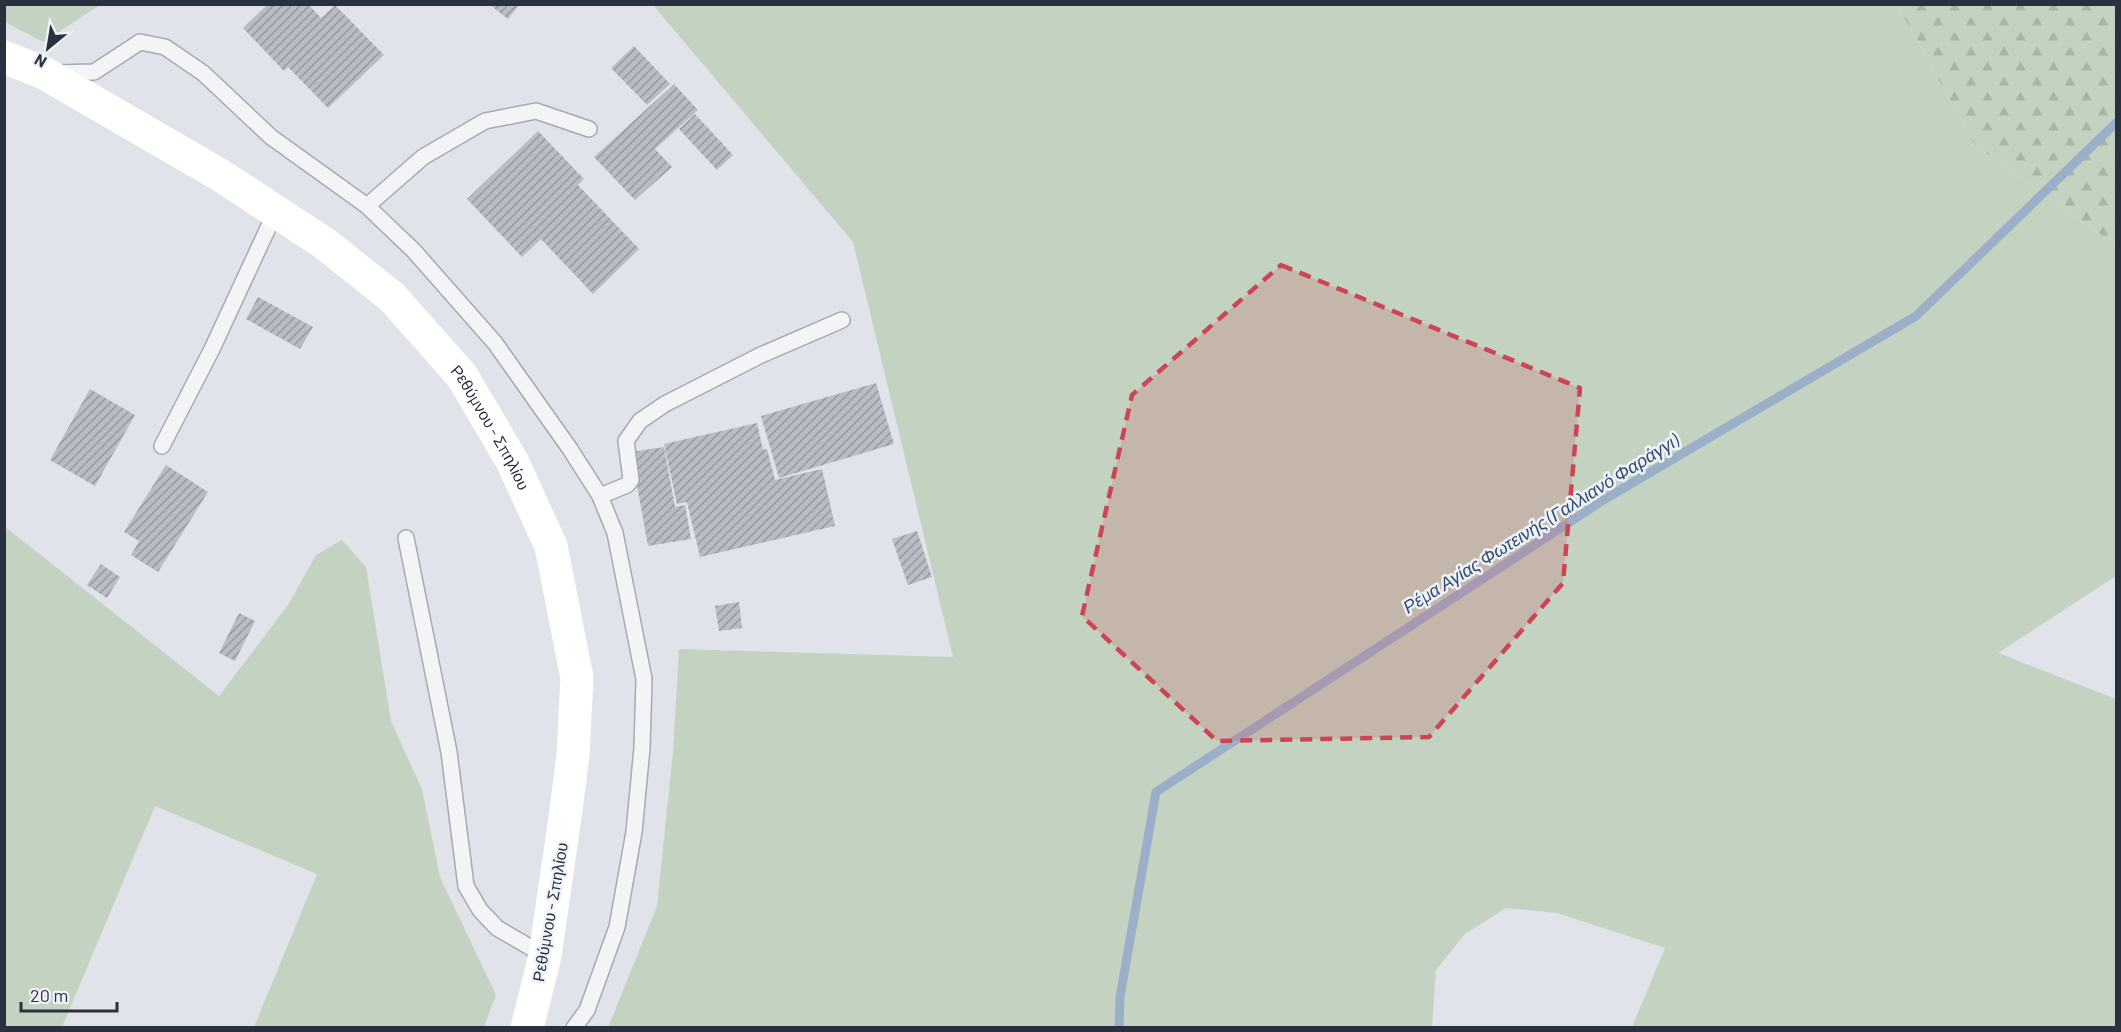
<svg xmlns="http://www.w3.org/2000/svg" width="2121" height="1032" font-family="Barlow,sans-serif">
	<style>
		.grass { fill: #c4d3c1 }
		.forest { fill: url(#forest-firs) }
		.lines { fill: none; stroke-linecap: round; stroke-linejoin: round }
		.stream { stroke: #9bafc9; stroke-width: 9 }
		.building { fill: url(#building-hatch) }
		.lane-casing { stroke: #a5aab3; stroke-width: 18 }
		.lane { stroke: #f2f4f7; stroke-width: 15 }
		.secondary { stroke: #fff; stroke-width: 33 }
		.marked { fill: #cd4553; fill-opacity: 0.2; stroke: #cd4553; stroke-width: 4.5; stroke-dasharray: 12 8; stroke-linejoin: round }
		.labels { text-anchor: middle; stroke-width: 5; stroke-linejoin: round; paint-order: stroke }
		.street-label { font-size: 16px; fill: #293040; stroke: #eff2f6 }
		.water-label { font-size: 18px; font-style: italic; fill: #334c74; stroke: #eff2f6 }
	</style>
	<defs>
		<pattern id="forest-firs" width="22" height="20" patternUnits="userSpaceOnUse" patternTransform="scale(1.5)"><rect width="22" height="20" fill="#c4d3c1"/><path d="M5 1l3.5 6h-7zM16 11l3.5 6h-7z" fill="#a8b5a7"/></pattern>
		<pattern id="building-hatch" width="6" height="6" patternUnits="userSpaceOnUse" patternTransform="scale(1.5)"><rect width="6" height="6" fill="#b7bcc5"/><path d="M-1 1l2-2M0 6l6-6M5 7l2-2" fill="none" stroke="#9599a1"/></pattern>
	</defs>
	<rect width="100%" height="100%" fill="#e0e3e9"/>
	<g class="grass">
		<path d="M4 5 5 4 100 5 43 42 5 22Z"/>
		<path d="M653 5H1897L1975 145 2116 246V576L1998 653 2116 699V1027H1632L1665 948 1557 913 1506 908 1465 934 1436 970 1432 1027 608 1028 657 906 673 752 679 649 953 657 853 242Z"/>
		<path d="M4 526 219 696 288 605 316 555 342 540 366 567 391 721 422 789 440 877 496 995 484 1027H254L317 874 155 806 62 1027H5Z"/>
	</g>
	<path class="forest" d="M1897 5H2116V246L1975 145Z"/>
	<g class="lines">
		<path class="stream" d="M1119 1028 1120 997 1156 792 1605 499 1916 316 2116 123"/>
	</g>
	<g class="building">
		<path d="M268 4H308L321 18 335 5 384 55 328 108 288 67 284 71 243 28Z"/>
		<path d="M489 4H520L508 19Z"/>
		<path d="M634 46 670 84 647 105 611 68Z"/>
		<path d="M674 84 698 110 655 149 672 167 635 200 594 157Z"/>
		<path d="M695 114 733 155 717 170 679 129Z"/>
		<path d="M538 131 584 179 578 185 639 249 593 294 541 239 522 257 467 199Z"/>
		<path d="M258 297 313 327 300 349 246 319Z"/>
		<path d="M876 383 894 444 779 478 761 416Z"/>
		<path d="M90 389 135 415 95 486 50 460Z"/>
		<path d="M757 423 763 450 767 449 775 480 822 469 835 526 700 557 687 502 677 504 664 444Z"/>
		<path d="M664 447 675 507 685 505 691 539 648 546 631 452Z"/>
		<path d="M166 465 208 492 158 572 131 555 139 541 124 532Z"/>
		<path d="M917 531 932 577 908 585 892 539Z"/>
		<path d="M101 564 120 577 107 598 87 585Z"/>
		<path d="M739 602 742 628 719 631 715 606Z"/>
		<path d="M239 613 255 621 235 661 219 653Z"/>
	</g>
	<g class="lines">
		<defs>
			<g id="lane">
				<path d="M56 73 94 72 140 42 165 47 203 73 271 137 367 206 414 251 495 343 570 449 600 496 615 533 644 679 642 748 634 832 617 927 587 1010 574 1028"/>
				<path d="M367 206 423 157 485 121 536 111 589 129"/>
				<path d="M162 446 212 349 275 213"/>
				<path d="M600 496 627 485 631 480 626 441 640 421 665 404 761 355 842 320"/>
				<path d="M406 538 449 752 466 886 480 910 497 928 545 956"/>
			</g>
		</defs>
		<use href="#lane" class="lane-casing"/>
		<use href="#lane" class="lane"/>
		<path class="secondary" id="s1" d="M4 57 44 73 220 175 324 243 392 297 462 376 512 461 551 546 577 678 573 755 566 810 545 956 527 1028"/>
	</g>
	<path class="marked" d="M1281 265 1580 388 1563 583 1429 737 1217 741 1082 616 1132 395Z"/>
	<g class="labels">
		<g class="street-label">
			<text dy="6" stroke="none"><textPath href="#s1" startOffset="622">Ρεθύμνου - Σπηλίου</textPath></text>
			<text transform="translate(550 912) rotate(-80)" y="6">Ρεθύμνου - Σπηλίου</text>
		</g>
		<g class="water-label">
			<text transform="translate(1541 524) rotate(-32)" y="6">Ρέμα Αγίας Φωτεινής (Γαλλιανό Φαράγγι)</text>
		</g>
	</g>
	<rect width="2121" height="1032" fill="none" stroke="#293040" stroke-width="12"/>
	<g transform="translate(48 48) rotate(210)" stroke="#eff2f6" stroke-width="4.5" paint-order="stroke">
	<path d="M0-4.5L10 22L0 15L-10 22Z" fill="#293040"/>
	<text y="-9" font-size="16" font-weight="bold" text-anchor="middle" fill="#293040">N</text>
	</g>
	<path d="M21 1002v9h96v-9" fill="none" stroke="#293040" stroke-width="3"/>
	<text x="30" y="1002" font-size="18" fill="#293040" stroke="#eff2f6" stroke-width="4.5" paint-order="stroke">20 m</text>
</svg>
